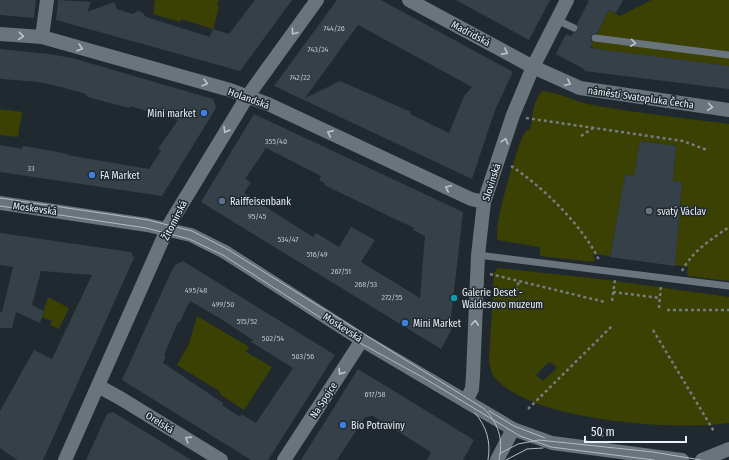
<svg xmlns="http://www.w3.org/2000/svg" width="729" height="460" font-family="'Fira Sans Condensed',sans-serif">
	<style>
		.green { fill: #3a4102; fill-rule: evenodd }
		.building { fill: #364048; fill-rule: evenodd }
		.lines { fill: none; stroke-linecap: round; stroke-linejoin: round }
		.path { stroke: #757d83; stroke-width: 2.5; stroke-dasharray: 3 3; stroke-linecap: butt }
		.lane { stroke: #69747d; stroke-width: 7 }
		.street { stroke: #69747d; stroke-width: 14 }
		.tram { stroke: #b5bbc1; stroke-width: 1 }
		.oneway { stroke: #bdc5cb }
		.shop-dot { fill: #3f7fe0; stroke: #202930; stroke-width: 1.5 }
		.service-dot { fill: #5c6f8a; stroke: #202930; stroke-width: 1.5 }
		.worship-dot { fill: #6b7280; stroke: #202930; stroke-width: 1.5 }
		.culture-dot { fill: #0f9aa8; stroke: #202930; stroke-width: 1.5 }
		.labels { text-anchor: middle; stroke-width: 3; stroke-linejoin: round; paint-order: stroke }
		.number-label { font-size: 8px; fill: #bdc4ca }
		.street-label { font-size: 10px; fill: #eaf0f5; stroke: #202930 }
		.poi-label { font-size: 10px; fill: #eaf0f5; stroke: #202930; text-anchor: start }
	</style>
	<rect width="100%" height="100%" fill="#202930"/>
	<g class="green">
		<path d="M155 0H219L217 6 219 7 213 29 181 19 180 22 153 14Z"/>
		<path d="M651 0H729V66L596 49 588 45 593 42 609 10 620 16Z"/>
		<path d="M542 91C558 92 576 102 592 105 637 113 684 118 729 124V281L688 276 687 273 688 267 675 265 682 183 673 181 676 146 640 141 634 176 625 175 610 256 593 254 595 260 593 262 540 256V247L498 240C492 229 517 147 524 134 526 131 528 130 531 128 532 115 533 102 542 91Z"/>
		<path d="M0 109 22 112 18 137 0 135Z"/>
		<path d="M498 268 608 280 729 297V423C674 431 532 421 495 378 491 373 490 367 489 361L494 273ZM549 362 556 366V369L543 381 536 375Z"/>
		<path d="M48 297 69 308 59 329 50 325 52 321 42 317Z"/>
		<path d="M197 316 249 347 246 352 272 367 244 410 221 395 219 391 177 365 189 344Z"/>
	</g>
	<g class="building">
		<path d="M0 0H36L34 18 0 15Z"/>
		<path d="M58 0 91 2 87 12 114 2 117 9 132 14 138 11 142 12 146 17 210 37 213 29 229 34 255 0H292L240 71 56 20Z"/>
		<path d="M337 0H381L513 72 495 110 472 179 274 86ZM358 25 472 87 464 96 449 133 410 114 411 112 340 81 305 98Z"/>
		<path d="M456 0H550L529 40Z"/>
		<path d="M586 0H623L616 13 609 10 597 33 591 35 590 40 593 42 590 48 729 66V89L584 71V69L556 54 566 34 571 36 573 33 578 30 577 24 589 1Z"/>
		<path d="M0 49 49 54 72 58 213 99 216 108 162 196 0 172V145L22 149 23 146 30 147 68 154 67 155 149 169 161 151 158 149 178 120 130 106 129 108 91 98 86 96V94L61 87 38 82 2 79 0 78Z"/>
		<path d="M254 114 463 212 451 318 454 325 441 349 201 202ZM266 148 321 176 319 180 325 183 324 185 414 228 413 230 425 236 420 298 361 262 375 240 351 227 339 247 316 233 313 237 244 193 251 182 245 179Z"/>
		<path d="M640 141 676 146 673 181 682 182 675 266 610 257 625 175 634 176Z"/>
		<path d="M0 233 131 252 134 258 43 460H17L0 448V411L34 350 52 359 92 275 41 271 32 305 44 311 40 323 16 312 12 328H0V312H2L13 267 0 265Z"/>
		<path d="M183 261 335 355 268 460H251L122 380 171 272 175 265ZM190 301 221 319 253 340 251 342 293 368 256 423 241 414 240 417 222 405 223 403 163 363 166 356 164 355 178 322H180Z"/>
		<path d="M358 369 474 440 463 460H427L431 452 373 416 365 417 337 460H301Z"/>
		<path d="M113 412 170 447 191 460H86L107 414Z"/>
	</g>
	<g class="lines">
		<g class="path">
			<path d="M526 118 683 141 707 150"/>
			<path d="M581 136 593 128"/>
			<path d="M511 166C543 187 582 225 599 260"/>
			<path d="M682 271C692 251 712 239 729 227"/>
			<path d="M490 274 605 302"/>
			<path d="M516 291 519 281"/>
			<path d="M613 292 660 298"/>
			<path d="M612 301 615 280"/>
			<path d="M659 308 661 286"/>
			<path d="M667 310H729"/>
			<path d="M653 330 715 433"/>
			<path d="M528 409 613 325"/>
			<path d="M602 437 603 426"/>
		</g>
		<g class="lane">
			<path d="M557 20 574 28"/>
			<path d="M595 38 729 55"/>
			<path d="M478 255 729 286"/>
		</g>
		<g class="street">
			<path d="M409 0 533 67 580 88 729 110"/>
			<path d="M0 34 42 37 230 90 268 104 471 199 484 202"/>
			<path d="M42 37 47 0"/>
			<path d="M0 203 147 225 191 235 225 252 362 340 513 429 552 443 682 460"/>
			<path d="M98 386 120 398 221 460"/>
			<path d="M466 401 472 389 473 376 478 255 484 202 513 115 533 67 567 0"/>
			<path d="M65 460 169 225 247 97 317 0"/>
			<path d="M284 460 362 340"/>
			<path d="M497 460 513 429"/>
			<path d="M702 460 729 449"/>
		</g>
		<g class="tram">
			<path d="M0 198 148 220 192 231 227 249 483 408C498 421 504 440 499 460"/>
			<path d="M0 206 146 228 189 239 223 255 360 343 424 378 520 436 551 447 654 460"/>
			<path d="M489 411 514 426 545 438"/>
			<path d="M475 413C487 427 491 442 488 460"/>
			<path d="M499 454 518 444 539 440 653 452 701 460"/>
			<path d="M506 460 527 449 543 448"/>
		</g>
	</g>
	<defs><path id="oneway-chevron" d="M-2-3.5L2.5 0L-2 3.5" fill="none" stroke-width="1.6" stroke-linecap="round" stroke-linejoin="round"/></defs>
	<g class="oneway">
		<use href="#oneway-chevron" transform="translate(294 32) rotate(126)"/>
		<use href="#oneway-chevron" transform="translate(21 36) rotate(5)"/>
		<use href="#oneway-chevron" transform="translate(633 43) rotate(8)"/>
		<use href="#oneway-chevron" transform="translate(80 48) rotate(16)"/>
		<use href="#oneway-chevron" transform="translate(505 52) rotate(28)"/>
		<use href="#oneway-chevron" transform="translate(205 83) rotate(16)"/>
		<use href="#oneway-chevron" transform="translate(568 83) rotate(25)"/>
		<use href="#oneway-chevron" transform="translate(710 107) rotate(8)"/>
		<use href="#oneway-chevron" transform="translate(226 130) rotate(121)"/>
		<use href="#oneway-chevron" transform="translate(330 133) rotate(-155)"/>
		<use href="#oneway-chevron" transform="translate(505 141) rotate(-73)"/>
		<use href="#oneway-chevron" transform="translate(448 188) rotate(-155)"/>
		<use href="#oneway-chevron" transform="translate(475 323) rotate(-87)"/>
		<use href="#oneway-chevron" transform="translate(341 372) rotate(123)"/>
		<use href="#oneway-chevron" transform="translate(188 439) rotate(-148)"/>
	</g>
	<g class="shop-dot">
		<circle cx="204" cy="113" r="4"/>
		<circle cx="92" cy="175" r="4"/>
		<circle cx="405" cy="323" r="4"/>
		<circle cx="343" cy="425" r="4"/>
	</g>
	<circle class="service-dot" cx="222" cy="201" r="4"/>
	<circle class="worship-dot" cx="649" cy="211" r="4"/>
	<circle class="culture-dot" cx="454" cy="298" r="4"/>
	<g class="labels">
		<g class="number-label">
			<text x="334" y="31">744/26</text>
			<text x="318" y="52">743/24</text>
			<text x="300" y="80">742/22</text>
			<text x="276" y="144">355/40</text>
			<text x="31" y="171">33</text>
			<text x="257" y="219">95/45</text>
			<text x="288" y="242">534/47</text>
			<text x="317" y="257">516/49</text>
			<text x="341" y="274">267/51</text>
			<text x="366" y="287">268/53</text>
			<text x="196" y="293">495/48</text>
			<text x="392" y="300">272/55</text>
			<text x="223" y="307">499/50</text>
			<text x="247" y="324">515/52</text>
			<text x="273" y="341">502/54</text>
			<text x="303" y="359">503/56</text>
			<text x="375" y="397">617/58</text>
		</g>
		<g class="street-label">
			<text transform="translate(471 33) rotate(28)" y="4">Madridská</text>
			<text transform="translate(641 97) rotate(8)" y="4">náměstí Svatopluka Čecha</text>
			<text transform="translate(249 98) rotate(20)" y="4">Holandská</text>
			<text transform="translate(491 182) rotate(-72)" y="4">Slovinská</text>
			<text transform="translate(35 208) rotate(8)" y="4">Moskevská</text>
			<text transform="translate(174 220) rotate(-63)" y="4">Žitomírská</text>
			<text transform="translate(343 327) rotate(33)" y="4">Moskevská</text>
			<text transform="translate(323 400) rotate(-57)" y="4">Na Spojce</text>
			<text transform="translate(160 422) rotate(32)" y="4">Orelská</text>
		</g>
		<g class="poi-label">
			<text x="196" y="117" text-anchor="end">Mini market</text>
			<text x="100" y="179">FA Market</text>
			<text x="230" y="205">Raiffeisenbank</text>
			<text x="657" y="215">svatý Václav</text>
			<text x="462" y="296">Galerie Deset -<tspan x="462" dy="12">Waldesovo muzeum</tspan></text>
			<text x="413" y="327">Mini Market</text>
			<text x="351" y="429">Bio Potraviny</text>
		</g>
	</g>
	<path d="M585 436v6h101v-6" fill="none" stroke="#eaf0f5" stroke-width="2"/>
	<text x="591" y="436" font-size="12" fill="#eaf0f5" stroke="#202930" stroke-width="3" paint-order="stroke">50 m</text>
</svg>
